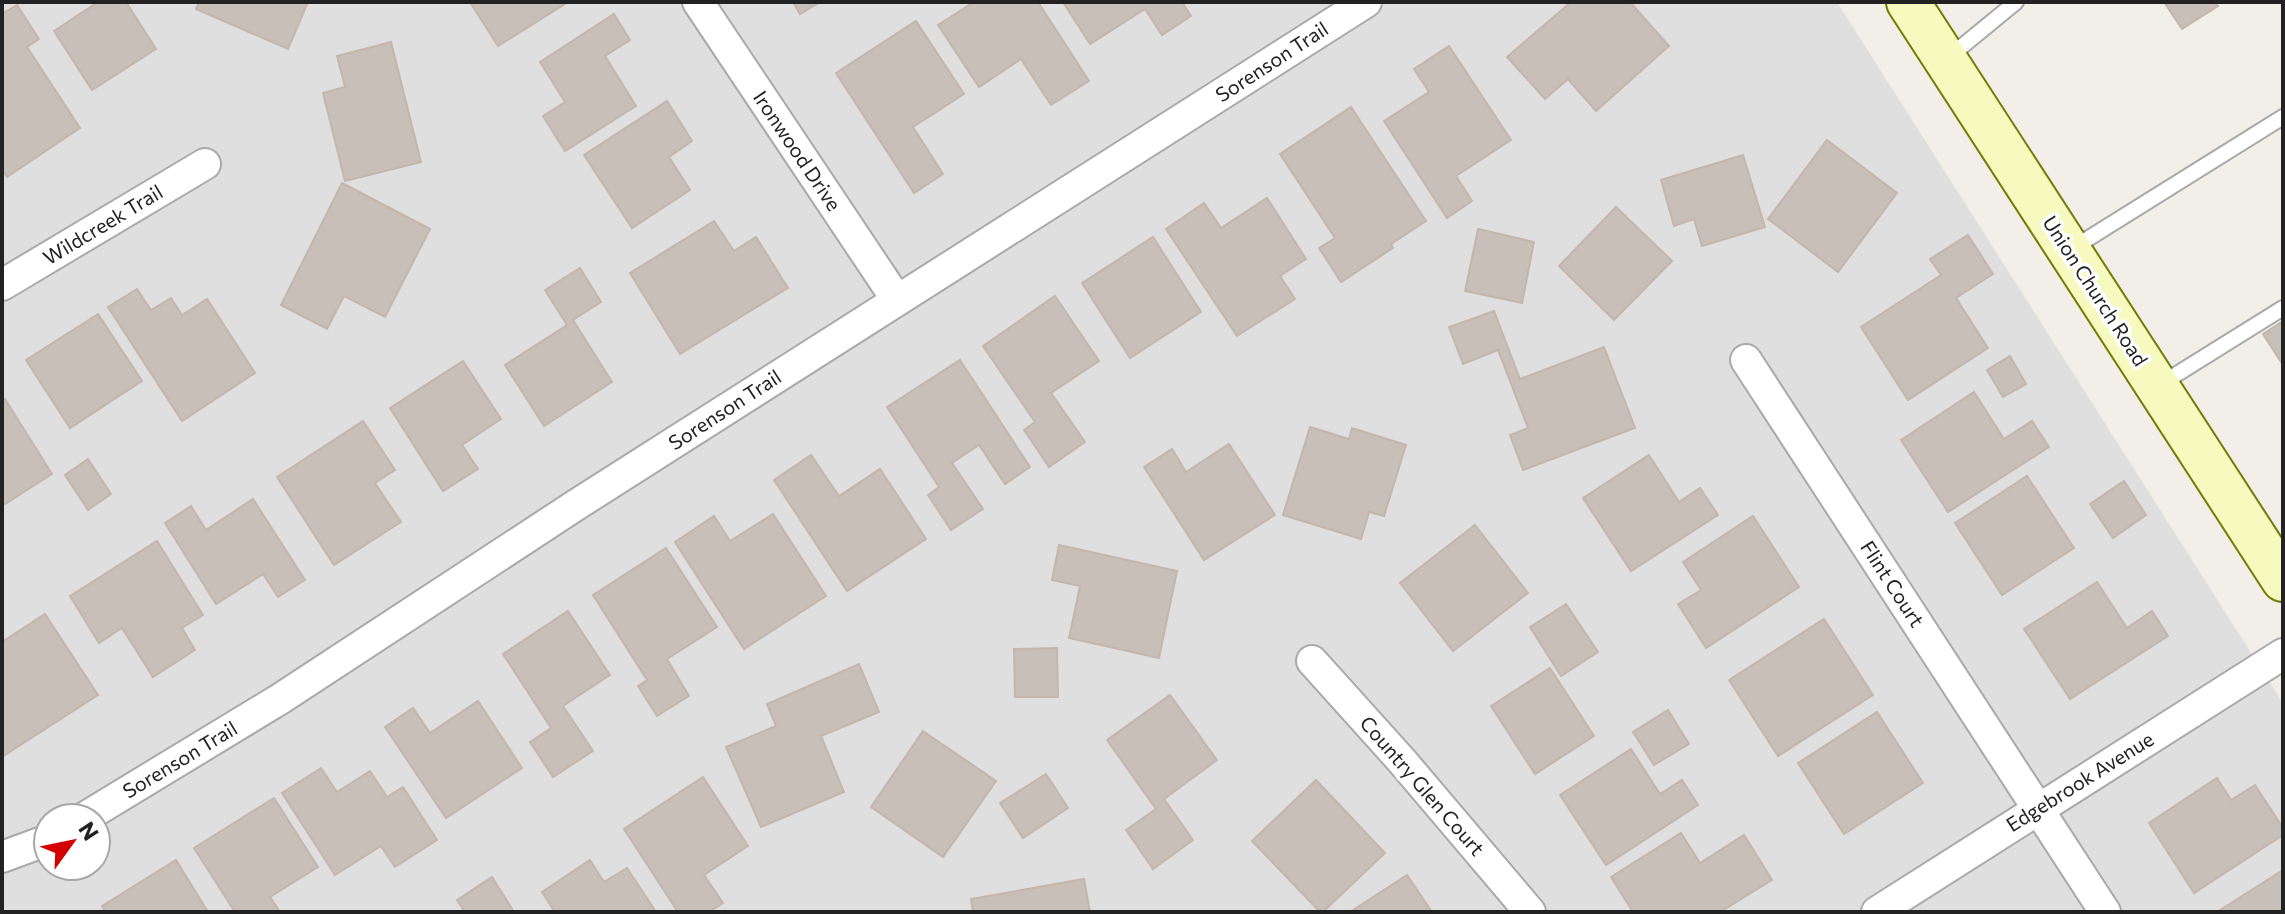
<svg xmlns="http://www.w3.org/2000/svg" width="2285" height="914" font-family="Commissioner,sans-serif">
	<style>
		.residential { fill: #e0dfdf; fill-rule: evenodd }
		.building { fill: #c7bfb8; stroke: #c4b6ab; stroke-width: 2 }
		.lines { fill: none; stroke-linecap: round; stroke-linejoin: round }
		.lane-casing { stroke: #a9a9a9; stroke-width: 18 }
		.street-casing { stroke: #a9a9a9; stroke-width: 34 }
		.secondary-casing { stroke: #707d05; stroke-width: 46 }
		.lane { stroke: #fff; stroke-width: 14 }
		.street { stroke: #fff; stroke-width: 30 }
		.secondary { stroke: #f7fabf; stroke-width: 42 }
		.labels { text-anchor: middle; stroke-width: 7; stroke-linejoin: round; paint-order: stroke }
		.street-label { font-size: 20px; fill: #222; stroke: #fff }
	</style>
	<rect width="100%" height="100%" fill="#f2efe9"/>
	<path class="residential" d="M2 2H1837L2283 703V912H2ZM48 818H96V866H48Z"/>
	<g class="building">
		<path d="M98 2H126L156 49 92 90 54 31Z"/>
		<path d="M199 2H308L288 49 196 9Z"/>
		<path d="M470 2H568L498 46Z"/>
		<path d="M793 2H820L800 14Z"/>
		<path d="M974 2H1038L1089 81 1051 105 1021 59 979 87 938 25Z"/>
		<path d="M1063 2H1182L1191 16 1162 35 1145 9 1090 44Z"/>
		<path d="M1571 2H1630L1669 46 1596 111 1568 79 1545 99 1507 57Z"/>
		<path d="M2164 2H2215L2218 6 2182 29Z"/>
		<path d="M17 5 39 39 27 47 80 128 7 177 2 170V14Z"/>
		<path d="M614 14 630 40 605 56 636 106 565 151 543 116 565 102 540 62Z"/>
		<path d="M916 21 964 94 913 127 943 174 914 193 836 73Z"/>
		<path d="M391 42 421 162 345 181 323 93 345 87 337 56Z"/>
		<path d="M1449 46 1511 140 1456 176 1472 201 1447 218 1384 121 1429 92 1414 69Z"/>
		<path d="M667 101 692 141 669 157 690 190 632 228 584 155Z"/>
		<path d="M1351 107 1426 221 1391 244 1393 248 1341 282 1319 248 1335 238 1280 154Z"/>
		<path d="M1827 140 1897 193 1838 272 1768 219Z"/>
		<path d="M1743 155 1765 227 1702 246 1694 219 1674 226 1661 180Z"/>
		<path d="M342 183 430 229 385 317 344 296 327 329 281 305Z"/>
		<path d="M1267 198 1306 259 1280 276 1295 299 1237 336 1166 229 1204 203 1221 228Z"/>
		<path d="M1616 207 1672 261 1614 320 1559 266Z"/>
		<path d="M714 221 734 251 756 237 788 288 680 354 630 273Z"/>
		<path d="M1478 229 1534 242 1522 303 1465 291Z"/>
		<path d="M1968 235 1993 274 1956 298 1988 348 1908 400 1861 327 1941 275 1930 259Z"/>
		<path d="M1153 237 1201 312 1130 358 1082 283Z"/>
		<path d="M580 268 601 302 573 320 612 382 544 426 505 365 567 325 545 290Z"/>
		<path d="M137 289 151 310 171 298 182 315 207 299 255 373 182 421 108 307Z"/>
		<path d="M1055 296 1099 361 1051 393 1085 442 1049 467 1024 430 1035 422 983 346Z"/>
		<path d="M1494 311 1520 379 1604 347 1635 428 1523 470 1510 435 1528 428 1498 350 1463 364 1449 327Z"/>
		<path d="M98 314 142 381 70 428 26 360Z"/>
		<path d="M2283 321V365L2263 334Z"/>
		<path d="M2010 356 2026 384 2003 397 1987 370Z"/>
		<path d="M960 360 1030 467 1005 484 979 445 952 463 983 509 951 530 928 495 939 487 887 407Z"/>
		<path d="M463 361 501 419 462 445 478 469 443 491 390 408Z"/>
		<path d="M1974 392 2004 439 2032 421 2049 447 1948 512 1901 440Z"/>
		<path d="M5 399 52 474 2 506V401Z"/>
		<path d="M363 421 395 470 375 483 401 522 334 565 277 477Z"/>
		<path d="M1310 427 1349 439 1352 428 1406 445 1384 516 1369 512 1361 539 1283 515Z"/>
		<path d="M1229 444 1275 515 1204 560 1144 467 1172 449 1186 472Z"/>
		<path d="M811 455 839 496 880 469 926 539 847 591 774 480Z"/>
		<path d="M1649 455 1679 502 1700 488 1718 515 1631 571 1583 498Z"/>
		<path d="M88 459 111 494 88 510 65 475Z"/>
		<path d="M2027 476 2074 548 2002 595 1955 523Z"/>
		<path d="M2124 481 2146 515 2113 538 2090 504Z"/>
		<path d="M253 499 305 580 278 597 263 574 216 604 165 523 191 506 206 530Z"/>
		<path d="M773 514 826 596 744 649 675 542 714 516 730 541Z"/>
		<path d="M1753 516 1799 587 1706 648 1678 604 1701 590 1683 562Z"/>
		<path d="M1475 525 1528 593 1453 651 1400 583Z"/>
		<path d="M157 541 203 615 182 628 195 650 153 677 122 628 99 643 70 596Z"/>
		<path d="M1059 545 1177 571 1159 658 1069 638 1080 586 1052 580Z"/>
		<path d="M666 548 717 627 667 659 689 696 657 716 638 686 647 680 593 595Z"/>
		<path d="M2097 582 2127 628 2152 611 2168 636 2070 699 2024 629Z"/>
		<path d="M1566 604 1598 652 1561 676 1530 627Z"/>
		<path d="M568 611 610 675 563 706 593 751 553 777 530 742 551 728 503 654Z"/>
		<path d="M45 614 98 695 2 757V642Z"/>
		<path d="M1824 619 1873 695 1778 756 1729 680Z"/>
		<path d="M1057 648 1058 697H1015L1014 649Z"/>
		<path d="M859 664 879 712 821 736 844 792 761 827 726 747 776 726 767 704Z"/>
		<path d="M1550 668 1594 736 1535 774 1491 706Z"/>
		<path d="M1170 695 1217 760 1164 799 1193 840 1153 869 1126 830 1156 809 1107 740Z"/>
		<path d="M478 701 522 768 446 818 385 727 413 708 430 733Z"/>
		<path d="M1668 710 1689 744 1654 765 1633 732Z"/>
		<path d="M1877 712 1923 783 1844 834 1798 763Z"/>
		<path d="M923 731 996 781 943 857 871 807Z"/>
		<path d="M1631 749 1660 794 1682 780 1698 805 1606 865 1560 795Z"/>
		<path d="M321 768 337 792 370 771 387 797 403 787 437 840 395 867 381 846 335 875 282 793Z"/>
		<path d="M1046 774 1068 808 1023 838 1000 803Z"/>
		<path d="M703 777 748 846 704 875 723 903 709 912H678L624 829Z"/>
		<path d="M2217 778 2231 800 2255 785 2283 828V835L2194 893 2149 823Z"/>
		<path d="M1316 780 1385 853 1323 912H1320L1252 841Z"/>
		<path d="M274 798 318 867 270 897 280 912H235L194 848Z"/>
		<path d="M1681 833 1700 863 1744 835 1772 880 1720 912H1633L1611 877Z"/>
		<path d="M176 860 208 912H105L102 906Z"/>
		<path d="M590 860 604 882 627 868 656 912H555L542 892Z"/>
		<path d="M2283 870V912H2217Z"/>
		<path d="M1407 875 1432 912H1350Z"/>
		<path d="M492 877 514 912H465L457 900Z"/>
		<path d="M1084 879 1090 912H973L971 899Z"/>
	</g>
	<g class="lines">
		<defs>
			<g id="lane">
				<path d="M1949 57 2016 2"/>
				<path d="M2073 248 2283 117"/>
				<path d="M2161 384 2283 308"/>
			</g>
			<g id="street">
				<path d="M698 2 897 300"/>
				<path d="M2 285 205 164"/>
				<path d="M1746 360 2105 912"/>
				<path d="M1312 661 1402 761 1530 912"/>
				<path d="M84 818 280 699 576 505 1366 2"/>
				<path d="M2 857 48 840"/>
				<path d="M1877 912 2283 654"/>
			</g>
			<path id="secondary" d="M1908 2 2283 580"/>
		</defs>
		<use href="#lane" class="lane-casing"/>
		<use href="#street" class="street-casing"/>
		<use href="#secondary" class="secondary-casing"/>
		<use href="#lane" class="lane"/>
		<use href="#street" class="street"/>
		<use href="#secondary" class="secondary"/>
	</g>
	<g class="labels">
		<g class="street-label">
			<text transform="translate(1272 62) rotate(-33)" y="7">Sorenson Trail</text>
			<text transform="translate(797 151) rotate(56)" y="7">Ironwood Drive</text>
			<text transform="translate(103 225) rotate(-31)" y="7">Wildcreek Trail</text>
			<text transform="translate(2095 291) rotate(57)" y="7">Union Church Road</text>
			<text transform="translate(725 410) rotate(-33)" y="7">Sorenson Trail</text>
			<text transform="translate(1892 584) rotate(57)" y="7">Flint Court</text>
			<text transform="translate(180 760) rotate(-31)" y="7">Sorenson Trail</text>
			<text transform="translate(2080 782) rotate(-32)" y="7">Edgebrook Avenue</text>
			<text transform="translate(1422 786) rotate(49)" y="7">Country Glen Court</text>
		</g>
	</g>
	<rect width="2285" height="914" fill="none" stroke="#222222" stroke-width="8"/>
	<g transform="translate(72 842) rotate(57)"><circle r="38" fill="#ffffff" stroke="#a7a7a7" stroke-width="2"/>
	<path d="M0-6L14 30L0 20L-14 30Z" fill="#d40000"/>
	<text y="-12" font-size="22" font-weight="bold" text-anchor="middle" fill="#222222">N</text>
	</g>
</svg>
